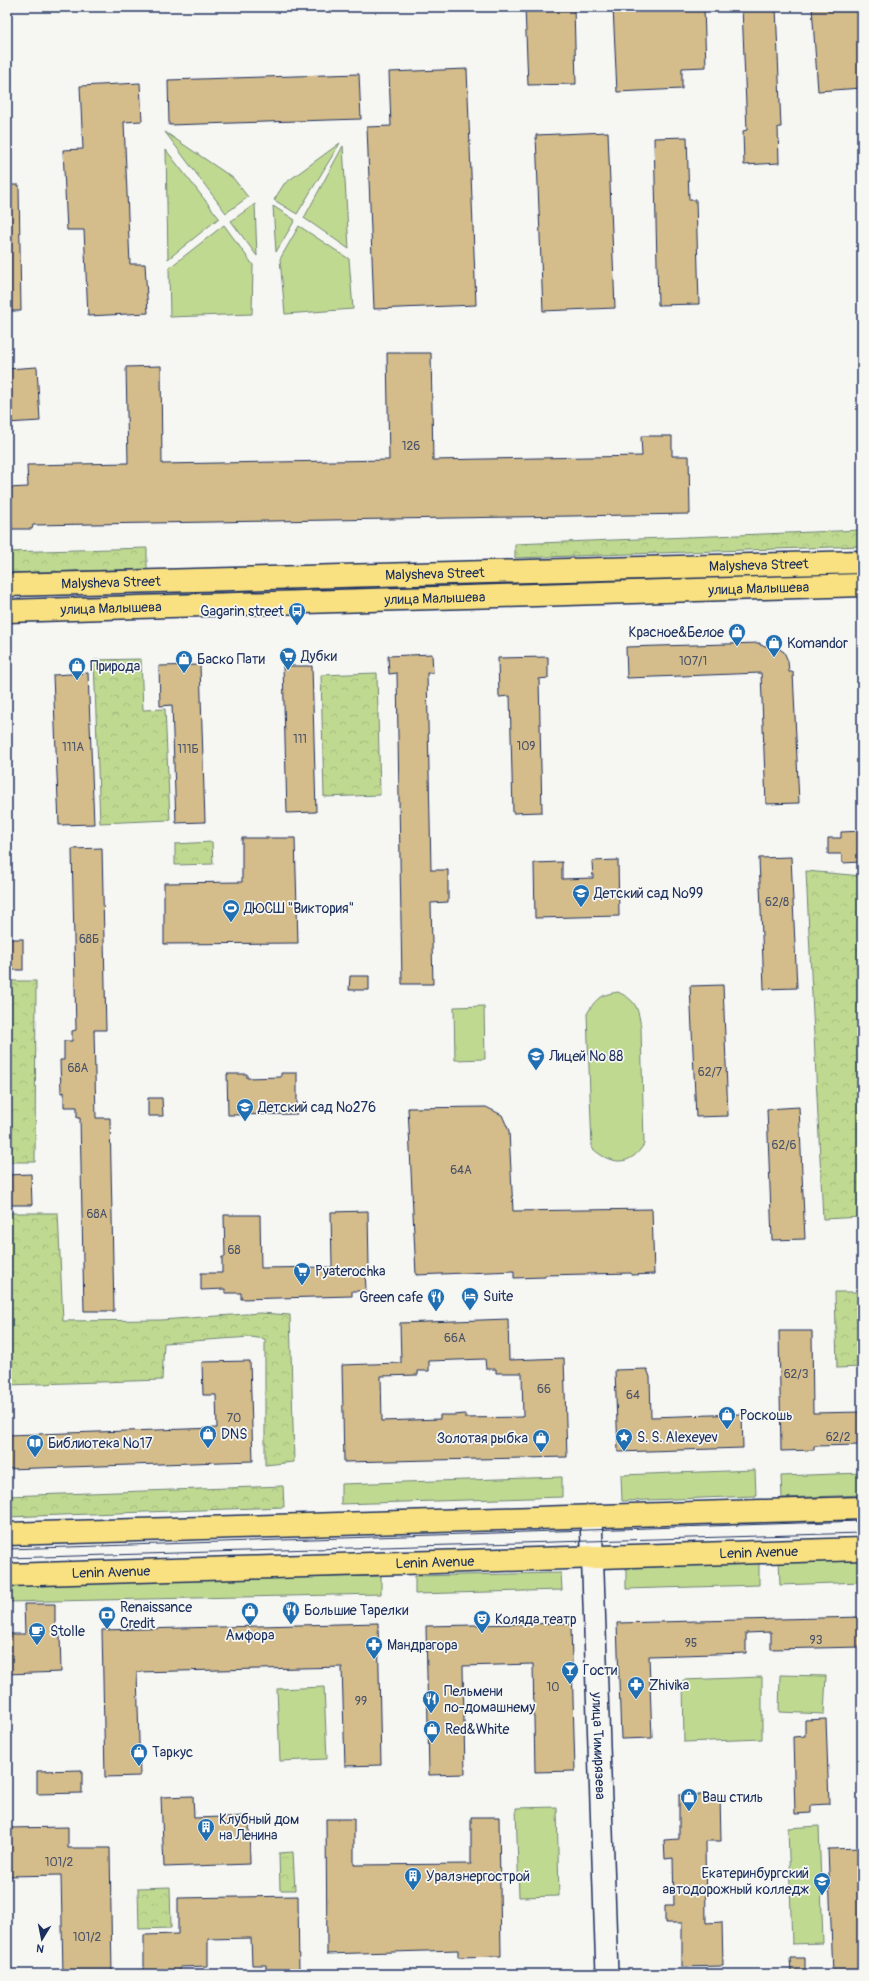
<svg xmlns="http://www.w3.org/2000/svg" width="869" height="1981" font-family="Pangolin,sans-serif">
	<style>
		.grass { fill: #c0d990; stroke: #6e8477 }
		.forest { fill: url(#forest-crowns); stroke: #6e8477 }
		.building { fill: #d4bc8b; stroke: #1b2f5e; fill-rule: evenodd }
		.lines { fill: none; stroke-linecap: round; stroke-linejoin: round }
		.minor-casing { stroke: #1b2f5e; stroke-width: 24 }
		.major-casing { stroke: #1b2f5e; stroke-width: 25 }
		.minor { stroke: #f6f6f2; stroke-width: 21 }
		.major { stroke: #f9e181; stroke-width: 22 }
		.tram { stroke: #1b2f5e; stroke-width: 1 }
		.labels { text-anchor: middle; stroke-width: 3.5; stroke-linejoin: round; paint-order: stroke }
		.number-label { font-size: 12px; fill: #495269 }
		.street-label { font-size: 14px; fill: #1b2f5e; stroke: #f6f6f2 }
		.poi-label { font-size: 14px; fill: #1b2f5e; stroke: #f6f6f2; text-anchor: start }
	</style>
	<defs>
		<pattern id="forest-crowns" width="20" height="18" patternUnits="userSpaceOnUse"><rect width="20" height="18" fill="#c0d990"/><path d="M2 6a3 3 0 1 1 6 0M12 15a3 3 0 1 1 6 0" fill="none" stroke="#a4bb7f"/></pattern>
	</defs>
	<rect width="100%" height="100%" fill="#f6f6f2"/>
	<filter id="ink" filterUnits="userSpaceOnUse"><feTurbulence type="fractalNoise" baseFrequency=".025" numOctaves="2"/><feDisplacementMap in="SourceGraphic" scale="8" xChannelSelector="R" yChannelSelector="G"/><feConvolveMatrix kernelMatrix="1 2 1 2 8 2 1 2 1" color-interpolation-filters="sRGB"/></filter>
	<g filter="url(#ink)">
		<g class="grass">
			<path d="M165 132 233 178 248 197 226 213Z"/>
			<path d="M340 143 297 214 274 200 284 184Z"/>
			<path d="M343 146 349 249 304 218Z"/>
			<path d="M166 150 219 218 168 259Z"/>
			<path d="M255 204 257 256 231 221Z"/>
			<path d="M273 206 295 220 276 252Z"/>
			<path d="M224 225 253 265 252 314 170 317 169 268Z"/>
			<path d="M299 226 349 259 353 309 285 314 280 259Z"/>
			<path d="M618 992C637 1001 638 1008 641 1028L644 1144C631 1167 610 1165 592 1148L587 1014C596 998 600 995 618 992Z"/>
			<path d="M484 1006 485 1059 455 1060 454 1007Z"/>
			<path d="M755 1470 756 1496 622 1501 621 1475Z"/>
			<path d="M862 1473V1495L782 1498 781 1476Z"/>
			<path d="M562 1477V1497L341 1504V1484Z"/>
			<path d="M862 1555V1582L780 1585 779 1558Z"/>
			<path d="M759 1559V1585L626 1589V1563Z"/>
			<path d="M561 1573 562 1590 415 1594V1576Z"/>
			<path d="M381 1576V1594L7 1602V1583Z"/>
			<path d="M780 1675 826 1676 824 1714 779 1712Z"/>
			<path d="M762 1677V1739L684 1742 683 1680Z"/>
			<path d="M324 1687 327 1759 280 1761 277 1689Z"/>
			<path d="M557 1807 559 1896 519 1897 516 1808Z"/>
			<path d="M819 1826 823 1943 792 1944 788 1828Z"/>
		</g>
		<g class="forest">
			<path d="M862 530V546L515 558V544Z"/>
			<path d="M147 548V569L7 573V552Z"/>
			<path d="M141 659 143 710 165 709 170 820 100 823 94 660Z"/>
			<path d="M377 673 380 795 324 797 321 675Z"/>
			<path d="M212 842 213 864 175 865V844Z"/>
			<path d="M806 871 862 876V1217L823 1219Z"/>
			<path d="M7 981H36L35 1162H7Z"/>
			<path d="M7 1213H58L63 1321 161 1320 260 1313 290 1315 294 1462 265 1465V1339L251 1337 164 1343 162 1380 7 1385Z"/>
			<path d="M835 1292H862V1367L837 1368Z"/>
			<path d="M283 1486 284 1507 7 1517V1496Z"/>
			<path d="M293 1852 295 1890H280L279 1853Z"/>
			<path d="M170 1887 171 1928 139 1929 138 1888Z"/>
		</g>
		<g class="building">
			<path d="M525 7H574L576 84 528 85Z"/>
			<path d="M613 7H704L706 67 682 68V89L617 92Z"/>
			<path d="M742 7H776L781 127H778L779 163 744 165 743 131 747 130Z"/>
			<path d="M812 7H858L862 57V88L818 91Z"/>
			<path d="M467 69 476 305 374 309 367 127 391 126 389 72Z"/>
			<path d="M359 74 361 119 169 125 168 80Z"/>
			<path d="M140 83 142 121 124 122 130 264H145L148 313 88 316 84 230H67L63 150 83 149 80 86Z"/>
			<path d="M608 132 615 308 543 311 536 135Z"/>
			<path d="M687 137 689 200H696L699 304 658 305 654 138Z"/>
			<path d="M7 185H19L21 311H7Z"/>
			<path d="M387 353H431L433 460 642 456 641 436H672V456H689L690 514 33 525 32 529H12V525H7V488L28 487 27 465 128 463 126 367 161 366 162 464 389 460Z"/>
			<path d="M37 367 40 421 7 423V369Z"/>
			<path d="M760 643V645L778 648 784 652 788 661 789 672H793L799 803 766 804 761 673 627 678 626 647Z"/>
			<path d="M432 654 433 673H427L431 870H448V902L431 903 433 984H402L397 673 389 674 388 656Z"/>
			<path d="M548 657V678L539 679 542 812 513 813 510 696 499 697 498 658Z"/>
			<path d="M200 665 205 822 176 823 172 705 160 706 159 666Z"/>
			<path d="M283 666H312L316 812 287 813Z"/>
			<path d="M88 673 94 824 59 825 53 675Z"/>
			<path d="M862 831V862L842 863V854H828V838H841V832Z"/>
			<path d="M242 838H295L298 943 164 944V883L242 882Z"/>
			<path d="M102 848 106 1030H94L96 1118H110L114 1311H84L80 1118H77V1107H64V1092L61 1093 60 1060H64V1041H72V1031L76 1030 72 849Z"/>
			<path d="M791 857 797 988 764 989 759 858Z"/>
			<path d="M618 860 619 916 535 918 534 863 562 862V879L593 878 592 861Z"/>
			<rect x="7" y="939" width="16" height="31"/>
			<path d="M350 976H369V990H349Z"/>
			<path d="M723 985 728 1116 696 1117 690 986Z"/>
			<path d="M281 1073H297V1114L228 1115 227 1074H247V1078L281 1077Z"/>
			<path d="M148 1098H162L163 1116H148Z"/>
			<path d="M486 1107 502 1115 509 1131 513 1211 652 1209 654 1274 631 1275V1273L545 1275V1277L514 1278V1271L416 1275 408 1108Z"/>
			<path d="M799 1107 805 1239 772 1240 767 1109Z"/>
			<path d="M31 1174 32 1205H7V1175Z"/>
			<path d="M368 1211 369 1268H365L366 1291H352V1296L241 1299V1293H225V1289L201 1290V1273H222V1257H225L224 1215H260L261 1268 332 1267 331 1212Z"/>
			<path d="M508 1319 509 1360 564 1358 567 1457 344 1462 342 1365 401 1363 400 1323ZM485 1359 486 1369H496V1373H522L523 1417 465 1418V1414L454 1415H440V1419L382 1421 381 1376 418 1375V1371H429V1361Z"/>
			<path d="M779 1331H812L813 1413 862 1412V1445L814 1446V1450L781 1451Z"/>
			<path d="M250 1361 253 1461 7 1469V1435L217 1428 216 1395H203L202 1362Z"/>
			<path d="M647 1369 650 1377 651 1417 742 1414 743 1448 618 1452 615 1370Z"/>
			<path d="M24 1604H55V1633H60L61 1672 7 1674V1634H25Z"/>
			<path d="M862 1617V1647L771 1649V1632L746 1633V1653L649 1656 652 1738 621 1739 617 1623Z"/>
			<path d="M378 1623 381 1765 345 1766 342 1667 137 1672 140 1776 105 1777 102 1630Z"/>
			<path d="M571 1623 569 1625H571L575 1771 535 1772 533 1664 463 1666 465 1774 429 1775 426 1626Z"/>
			<path d="M826 1719 829 1804 811 1805V1813L795 1814 793 1737 805 1736V1720Z"/>
			<path d="M82 1770V1793L37 1794V1771Z"/>
			<path d="M679 1795H720L721 1841H705L706 1923 722 1922 723 1966 682 1967V1923H665V1905H674L673 1858 665 1859 664 1840 679 1839Z"/>
			<path d="M193 1796 194 1818 249 1816 250 1864 164 1867 161 1797Z"/>
			<path d="M471 1817H499L501 1956 458 1957V1950L327 1954 326 1819H354V1865L471 1864Z"/>
			<path d="M68 1827V1848H110L112 1974H63L61 1875 7 1876V1828Z"/>
			<path d="M862 1848V1974H833L828 1849Z"/>
			<path d="M298 1896 299 1973H266V1965H252L251 1938 208 1939V1966L180 1967V1974H144V1935L178 1934V1898Z"/>
			<path d="M790 1958H805V1974H791Z"/>
		</g>
		<g class="lines">
			<defs>
				<g id="minor">
					<path id="s1" d="M591 1517 607 1974"/>
				</g>
				<g id="major">
					<path id="s2" d="M7 585 862 562"/>
					<path id="s3" d="M7 611 862 585"/>
					<path d="M7 1534 862 1508"/>
					<path id="s4" d="M7 1575 862 1549"/>
				</g>
			</defs>
			<use href="#minor" class="minor-casing"/>
			<use href="#major" class="major-casing"/>
			<use href="#minor" class="minor"/>
			<use href="#major" class="major"/>
			<g class="tram">
				<path d="M7 1549 862 1521"/>
				<path d="M7 1558 862 1533"/>
			</g>
		</g>
	</g>
	<defs>
		<symbol id="bus-pin" viewBox="-11 -11 22 30"><path d="M0 17L-7.5 6A9.5 9.5 0 1 1 7.5 6Z" fill="#1f6fb2" stroke="#f6f6f2"/><path d="M-5-6H5V4H4V6H2V4H-2V6H-4V4H-5ZM-3.5-4V0h7V-4ZM-3.5 1.2v1.5H-2V1.2ZM2 1.2v1.5H3.5V1.2Z" fill="#fff"/></symbol>
		<symbol id="shop-pin" viewBox="-11 -11 22 30"><path d="M0 17L-7.5 6A9.5 9.5 0 1 1 7.5 6Z" fill="#1f6fb2" stroke="#f6f6f2"/><path d="M-5-2.5h2.3a2.7 3.5 0 0 1 5.4 0H5L5.5 6h-11ZM-1.5-2.5h3a1.5 2.3 0 0 0-3 0Z" fill="#fff"/></symbol>
		<symbol id="supermarket-pin" viewBox="-11 -11 22 30"><path d="M0 17L-7.5 6A9.5 9.5 0 1 1 7.5 6Z" fill="#1f6fb2" stroke="#f6f6f2"/><path d="M-6-5.5h2.5l.6 2H6L4.5 2H-2.5L-4.4-4H-6ZM-1.5 3.2a1.3 1.3 0 1 0 .1 0ZM3 3.2a1.3 1.3 0 1 0 .1 0Z" fill="#fff"/></symbol>
		<symbol id="school-pin" viewBox="-11 -11 22 30"><path d="M0 17L-7.5 6A9.5 9.5 0 1 1 7.5 6Z" fill="#1f6fb2" stroke="#f6f6f2"/><path d="M0-5L7-2L0 1L-7-2ZM-4 1L0 2.5L4 1V4Q0 6-4 4Z" fill="#fff"/></symbol>
		<symbol id="stadium-pin" viewBox="-11 -11 22 30"><path d="M0 17L-7.5 6A9.5 9.5 0 1 1 7.5 6Z" fill="#1f6fb2" stroke="#f6f6f2"/><path d="M0-5a6.5 5 0 1 0 0 10a6.5 5 0 1 0 0-10ZM-3.5-1.8h7v3.6h-7Z" fill="#fff"/></symbol>
		<symbol id="hotel-pin" viewBox="-11 -11 22 30"><path d="M0 17L-7.5 6A9.5 9.5 0 1 1 7.5 6Z" fill="#1f6fb2" stroke="#f6f6f2"/><path d="M-6-4.5h1.5V1H6V5H4.5V3h-9V5H-6ZM-4 0a1.8 1.8 0 1 1 3.6 0ZM.5 0V-2.5h3Q6-2.5 6 0Z" fill="#fff"/></symbol>
		<symbol id="restaurant-pin" viewBox="-11 -11 22 30"><path d="M0 17L-7.5 6A9.5 9.5 0 1 1 7.5 6Z" fill="#1f6fb2" stroke="#f6f6f2"/><path d="M-5-6h1v4h1v-4h1v4h1v-4h1v5L-1.5 .5V6h-2V.5L-5-1ZM5-6V6H3V1.5H1.5Q1.5-4 5-6Z" fill="#fff"/></symbol>
		<symbol id="sight-pin" viewBox="-11 -11 22 30"><path d="M0 17L-7.5 6A9.5 9.5 0 1 1 7.5 6Z" fill="#1f6fb2" stroke="#f6f6f2"/><path d="M0-6L1.8-2.2L6-1.7L2.9 1.2L3.7 5.4L0 3.3L-3.7 5.4L-2.9 1.2L-6-1.7L-1.8-2.2Z" fill="#fff"/></symbol>
		<symbol id="library-pin" viewBox="-11 -11 22 30"><path d="M0 17L-7.5 6A9.5 9.5 0 1 1 7.5 6Z" fill="#1f6fb2" stroke="#f6f6f2"/><path d="M-6-4Q-3-5.5-.7-3.5V5Q-3 3-6 4ZM6-4Q3-5.5 .7-3.5V5Q3 3 6 4Z" fill="#fff"/></symbol>
		<symbol id="bank-pin" viewBox="-11 -11 22 30"><path d="M0 17L-7.5 6A9.5 9.5 0 1 1 7.5 6Z" fill="#1f6fb2" stroke="#f6f6f2"/><path d="M-6-4H6V4H-6ZM0-2.3a2.3 2.3 0 1 0 0 4.6a2.3 2.3 0 1 0 0-4.6Z" fill="#fff"/></symbol>
		<symbol id="theatre-pin" viewBox="-11 -11 22 30"><path d="M0 17L-7.5 6A9.5 9.5 0 1 1 7.5 6Z" fill="#1f6fb2" stroke="#f6f6f2"/><path d="M-5-5.5Q0-4 5-5.5V0Q5 5 0 6Q-5 5-5 0ZM-3.3-2.5H-1v1.5H-3.3ZM1-2.5H3.3v1.5H1ZM-2.8 1Q0 5.5 2.8 1Z" fill="#fff"/></symbol>
		<symbol id="cafe-pin" viewBox="-11 -11 22 30"><path d="M0 17L-7.5 6A9.5 9.5 0 1 1 7.5 6Z" fill="#1f6fb2" stroke="#f6f6f2"/><path d="M-5.5-4.5H6V0H3Q3 3.5 0 3.5H-2.5Q-5.5 3.5-5.5 0ZM3-3.2v2h1.7v-2ZM-6 4.5H4V6H-6Z" fill="#fff"/></symbol>
		<symbol id="pharmacy-pin" viewBox="-11 -11 22 30"><path d="M0 17L-7.5 6A9.5 9.5 0 1 1 7.5 6Z" fill="#1f6fb2" stroke="#f6f6f2"/><path d="M-2-6h4v4h4v4h-4v4h-4v-4h-4v-4h4Z" fill="#fff"/></symbol>
		<symbol id="bar-pin" viewBox="-11 -11 22 30"><path d="M0 17L-7.5 6A9.5 9.5 0 1 1 7.5 6Z" fill="#1f6fb2" stroke="#f6f6f2"/><path d="M-6-5H6L.8 .8V4.5H3.5V6h-7V4.5H-.8V.8Z" fill="#fff"/></symbol>
		<symbol id="building-pin" viewBox="-11 -11 22 30"><path d="M0 17L-7.5 6A9.5 9.5 0 1 1 7.5 6Z" fill="#1f6fb2" stroke="#f6f6f2"/><path d="M-4-6H4V6H1V3H-1V6H-4ZM-2.5-4.3h1.7v1.8h-1.7ZM.8-4.3h1.7v1.8H.8ZM-2.5-1h1.7V.8h-1.7ZM.8-1h1.7V.8H.8Z" fill="#fff"/></symbol>
		<symbol id="university-pin" viewBox="-11 -11 22 30"><path d="M0 17L-7.5 6A9.5 9.5 0 1 1 7.5 6Z" fill="#1f6fb2" stroke="#f6f6f2"/><path d="M0-5L7-2L0 1L-7-2ZM-4 1L0 2.5L4 1V4Q0 6-4 4Z" fill="#fff"/></symbol>
	</defs>
	<g fill-rule="evenodd">
		<use href="#bus-pin" x="287" y="601" width="20" height="27"/>
		<use href="#shop-pin" x="727" y="622" width="20" height="27"/>
		<use href="#shop-pin" x="764" y="633" width="20" height="27"/>
		<use href="#supermarket-pin" x="278" y="646" width="20" height="27"/>
		<use href="#shop-pin" x="174" y="649" width="20" height="27"/>
		<use href="#shop-pin" x="67" y="656" width="20" height="27"/>
		<use href="#school-pin" x="571" y="883" width="20" height="27"/>
		<use href="#stadium-pin" x="221" y="898" width="20" height="27"/>
		<use href="#school-pin" x="526" y="1046" width="20" height="27"/>
		<use href="#school-pin" x="235" y="1097" width="20" height="27"/>
		<use href="#supermarket-pin" x="292" y="1261" width="20" height="27"/>
		<use href="#hotel-pin" x="460" y="1286" width="20" height="27"/>
		<use href="#restaurant-pin" x="426" y="1287" width="20" height="27"/>
		<use href="#shop-pin" x="717" y="1405" width="20" height="27"/>
		<use href="#shop-pin" x="198" y="1424" width="20" height="27"/>
		<use href="#sight-pin" x="614" y="1427" width="20" height="27"/>
		<use href="#shop-pin" x="531" y="1428" width="20" height="27"/>
		<use href="#library-pin" x="25" y="1433" width="20" height="27"/>
		<use href="#restaurant-pin" x="281" y="1600" width="20" height="27"/>
		<use href="#shop-pin" x="240" y="1601" width="20" height="27"/>
		<use href="#bank-pin" x="97" y="1605" width="20" height="27"/>
		<use href="#theatre-pin" x="472" y="1609" width="20" height="27"/>
		<use href="#cafe-pin" x="27" y="1621" width="20" height="27"/>
		<use href="#pharmacy-pin" x="364" y="1635" width="20" height="27"/>
		<use href="#bar-pin" x="560" y="1660" width="20" height="27"/>
		<use href="#pharmacy-pin" x="626" y="1675" width="20" height="27"/>
		<use href="#restaurant-pin" x="421" y="1689" width="20" height="27"/>
		<use href="#shop-pin" x="422" y="1719" width="20" height="27"/>
		<use href="#shop-pin" x="129" y="1742" width="20" height="27"/>
		<use href="#shop-pin" x="679" y="1787" width="20" height="27"/>
		<use href="#building-pin" x="196" y="1817" width="20" height="27"/>
		<use href="#building-pin" x="403" y="1866" width="20" height="27"/>
		<use href="#university-pin" x="812" y="1871" width="20" height="27"/>
	</g>
	<g class="labels">
		<g class="number-label">
			<text x="411" y="450">126</text>
			<text x="693" y="665">107/1</text>
			<text x="300" y="743">111</text>
			<text x="526" y="750">109</text>
			<text x="73" y="751">111А</text>
			<text x="188" y="753">111Б</text>
			<text x="777" y="906">62/8</text>
			<text x="89" y="943">68Б</text>
			<text x="78" y="1072">68А</text>
			<text x="710" y="1076">62/7</text>
			<text x="784" y="1149">62/6</text>
			<text x="461" y="1174">64А</text>
			<text x="97" y="1218">68А</text>
			<text x="234" y="1254">68</text>
			<text x="455" y="1342">66А</text>
			<text x="796" y="1378">62/3</text>
			<text x="544" y="1393">66</text>
			<text x="633" y="1399">64</text>
			<text x="234" y="1422">70</text>
			<text x="838" y="1441">62/2</text>
			<text x="816" y="1644">93</text>
			<text x="691" y="1647">95</text>
			<text x="553" y="1691">10</text>
			<text x="361" y="1705">99</text>
			<text x="59" y="1866">101/2</text>
			<text x="87" y="1941">101/2</text>
		</g>
		<g class="street-label">
			<text dy="5" stroke="none"><textPath href="#s2" startOffset="752">Malysheva Street</textPath></text>
			<text dy="5" stroke="none"><textPath href="#s2" startOffset="428">Malysheva Street</textPath></text>
			<text dy="5" stroke="none"><textPath href="#s2" startOffset="104">Malysheva Street</textPath></text>
			<text dy="5" stroke="none"><textPath href="#s3" startOffset="752">улица Малышева</textPath></text>
			<text dy="5" stroke="none"><textPath href="#s3" startOffset="428">улица Малышева</textPath></text>
			<text dy="5" stroke="none"><textPath href="#s3" startOffset="104">улица Малышева</textPath></text>
			<text dy="5" stroke="none"><textPath href="#s4" startOffset="752">Lenin Avenue</textPath></text>
			<text dy="5" stroke="none"><textPath href="#s4" startOffset="428">Lenin Avenue</textPath></text>
			<text dy="5" stroke="none"><textPath href="#s4" startOffset="104">Lenin Avenue</textPath></text>
			<text dy="5" stroke="none"><textPath href="#s1" startOffset="229">улица Тимирязева</textPath></text>
		</g>
		<g class="poi-label">
			<text x="284" y="616" text-anchor="end">Gagarin street</text>
			<text x="724" y="637" text-anchor="end">Красное&amp;Белое</text>
			<text x="787" y="648">Komandor</text>
			<text x="301" y="661">Дубки</text>
			<text x="197" y="664">Баско Пати</text>
			<text x="90" y="671">Природа</text>
			<text x="594" y="898">Детский сад №99</text>
			<text x="244" y="913">ДЮСШ "Виктория"</text>
			<text x="549" y="1061">Лицей № 88</text>
			<text x="258" y="1112">Детский сад №276</text>
			<text x="315" y="1276">Pyaterochka</text>
			<text x="483" y="1301">Suite</text>
			<text x="423" y="1302" text-anchor="end">Green cafe</text>
			<text x="740" y="1420">Роскошь</text>
			<text x="221" y="1439">DNS</text>
			<text x="637" y="1442">S. S. Alexeyev</text>
			<text x="528" y="1443" text-anchor="end">Золотая рыбка</text>
			<text x="48" y="1448">Библиотека №17</text>
			<text x="120" y="1612">Renaissance<tspan x="120" dy="16">Credit</tspan></text>
			<text x="304" y="1615">Большие Тарелки</text>
			<text x="495" y="1624">Коляда театр</text>
			<text x="50" y="1636">Stolle</text>
			<text x="250" y="1640" text-anchor="middle">Амфора</text>
			<text x="387" y="1650">Мандрагора</text>
			<text x="583" y="1675">Гости</text>
			<text x="649" y="1690">Zhivika</text>
			<text x="444" y="1696">Пельмени<tspan x="444" dy="16">по-домашнему</tspan></text>
			<text x="445" y="1734">Red&amp;White</text>
			<text x="152" y="1757">Таркус</text>
			<text x="702" y="1802">Ваш стиль</text>
			<text x="219" y="1824">Клубный дом<tspan x="219" dy="16">на Ленина</tspan></text>
			<text x="809" y="1878" text-anchor="end">Екатеринбургский<tspan x="809" dy="16">автодорожный колледж</tspan></text>
			<text x="426" y="1881">Уралэнергострой</text>
		</g>
	</g>
	<rect width="869" height="1981" fill="none" stroke="#f6f6f2" stroke-width="24"/>
	<rect x="12" y="12" width="845" height="1957" fill="none" stroke="#1b2f5e" stroke-width="1.5" filter="url(#ink)"/>
	<g transform="translate(42 1939) rotate(190)" stroke="#f6f6f2" stroke-width="3" paint-order="stroke">
	<path d="M0-3L7 15L0 10L-7 15Z" fill="#1b2f5e"/>
	<text y="-6" font-size="11" font-weight="bold" text-anchor="middle" fill="#1b2f5e">N</text>
	</g>
</svg>
